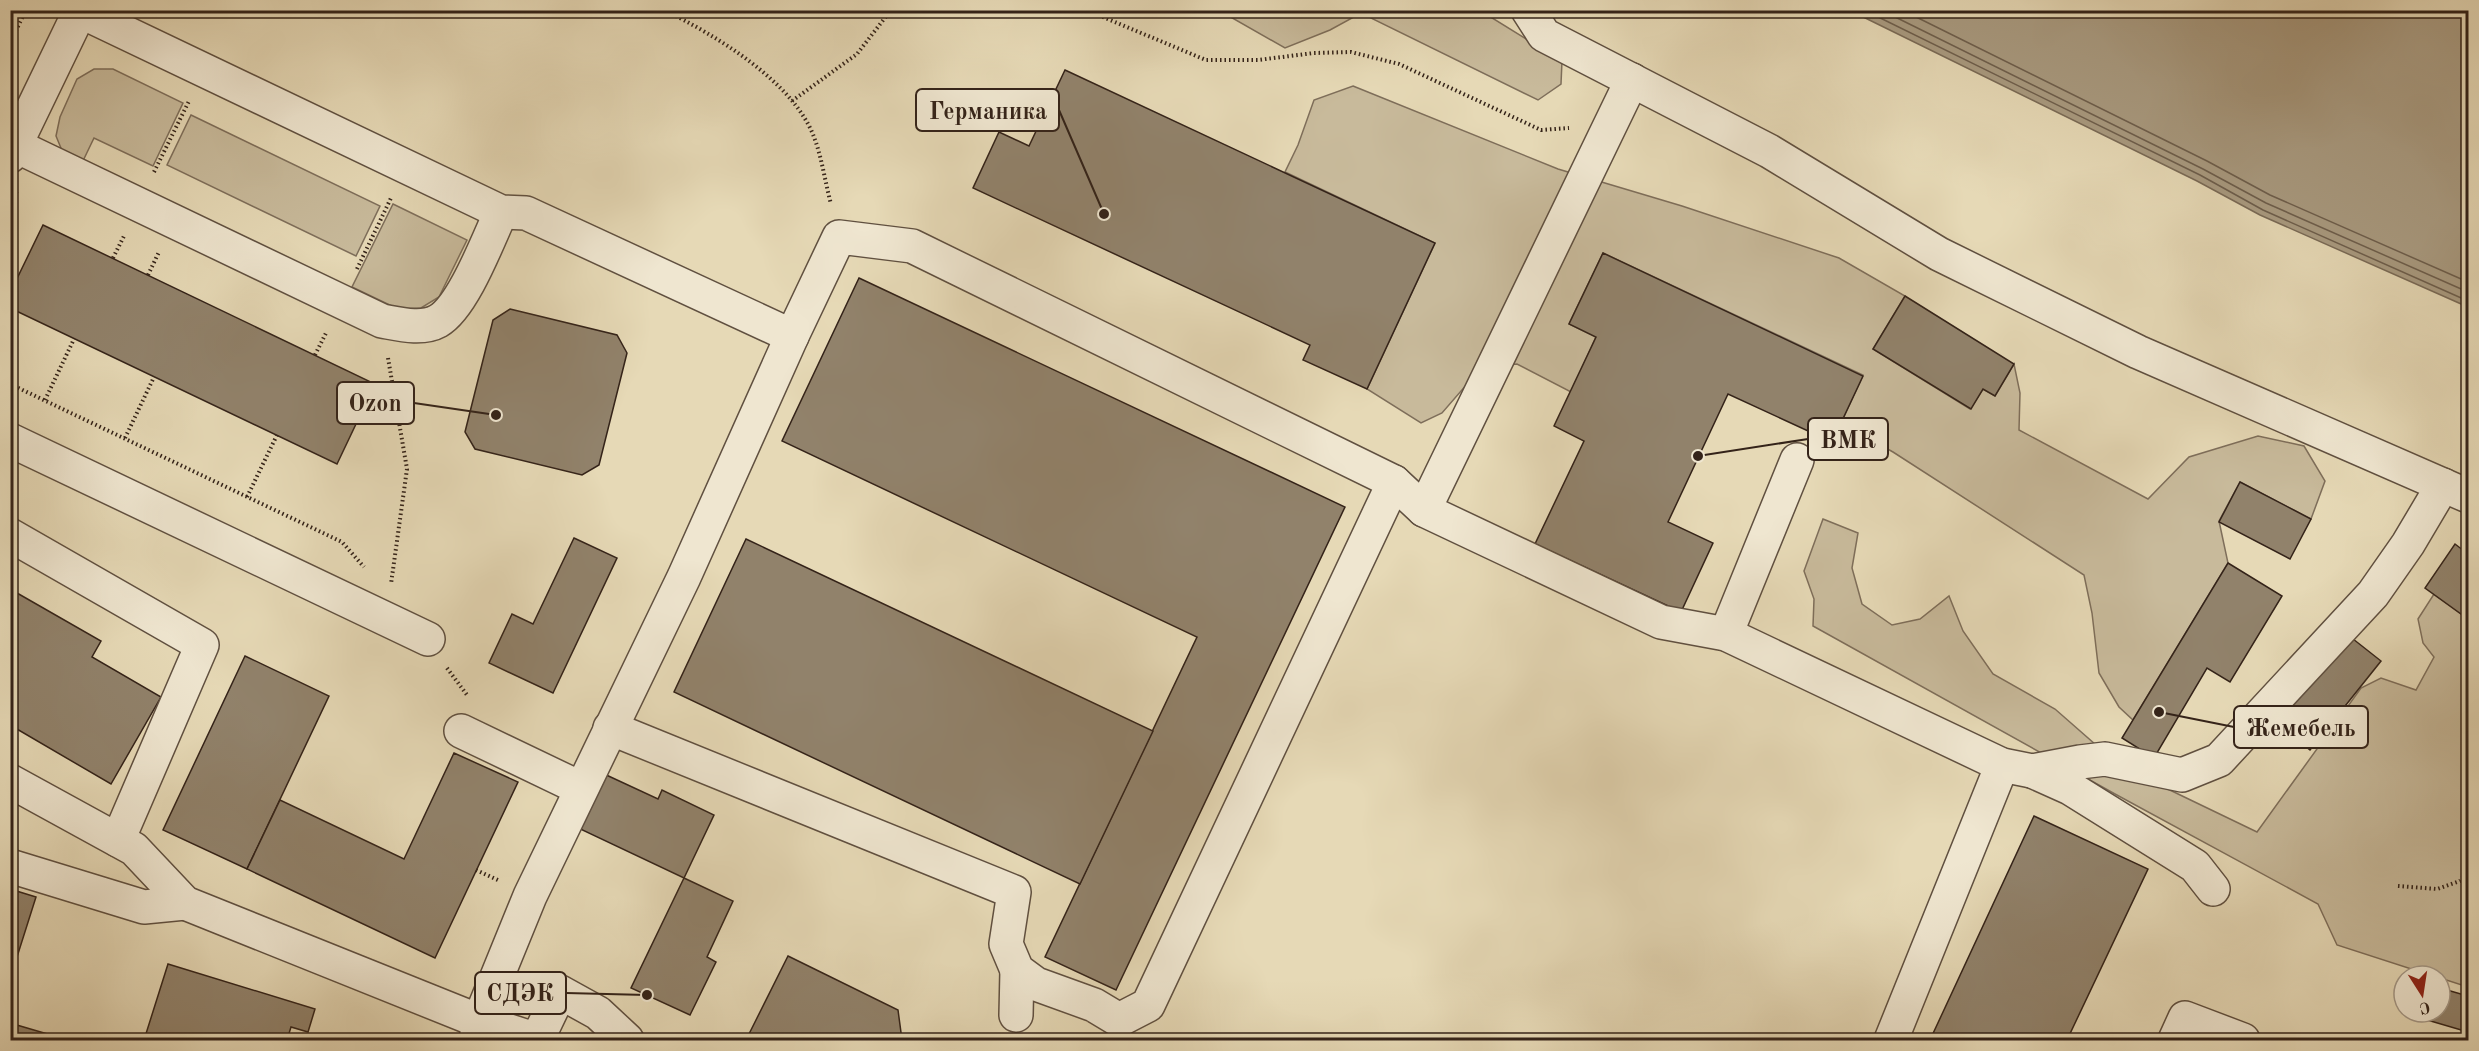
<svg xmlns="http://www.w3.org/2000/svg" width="2479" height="1051" font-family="'Old Standard TT',serif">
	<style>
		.green { fill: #c8ba9b; stroke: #7e6e5a; stroke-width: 1.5 }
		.water { fill: #a99b81; stroke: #7a6b57; stroke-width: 1.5 }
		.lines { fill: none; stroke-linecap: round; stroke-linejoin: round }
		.shore { stroke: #6e5f4d; stroke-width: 1.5 }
		.building { fill: #91826b; stroke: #342319; stroke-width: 1.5 }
		.minor-casing { stroke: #605040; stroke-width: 36 }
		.path { stroke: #342319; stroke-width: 4; stroke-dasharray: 1.5 3; stroke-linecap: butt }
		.minor { stroke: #efe6d0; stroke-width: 33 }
		.leader { fill: none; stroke: #342319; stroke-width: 2 }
		.callout-dot { fill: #342319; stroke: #efe6d0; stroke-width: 2 }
		.callout { fill: #efe6d0; stroke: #342319; stroke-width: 2 }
		.callout-label { font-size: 24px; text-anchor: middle; font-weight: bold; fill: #342319 }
	</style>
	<rect width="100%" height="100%" fill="#e6d9b6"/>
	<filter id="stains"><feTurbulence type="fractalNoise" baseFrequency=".00333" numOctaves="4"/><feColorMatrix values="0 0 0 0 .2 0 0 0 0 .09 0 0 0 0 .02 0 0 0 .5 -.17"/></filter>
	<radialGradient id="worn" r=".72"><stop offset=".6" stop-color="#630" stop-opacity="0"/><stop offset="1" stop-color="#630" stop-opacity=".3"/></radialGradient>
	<g class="green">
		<path d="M1220 11H1481L1562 61 1561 84 1538 100 1361 13 1330 30 1285 48Z"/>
		<path d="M94 69H113L183 103 153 166 94 138 81 165 63 153 56 136 60 117 77 79Z"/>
		<path d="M1353 86 1558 169 1682 206 1839 258 1905 296 1873 349 1970 409 1983 389 1995 396 2014 364 2020 393 2019 430 2148 499 2189 457 2258 436 2304 446 2325 481 2311 519 2240 482 2219 521 2228 563 2133 720 2119 707 2099 673 2092 613 2084 575 1893 452 1841 423 1863 375 1603 253 1569 324 1596 337 1571 392 1517 364 1481 368 1442 413 1421 423 1367 389 1435 243 1285 172 1298 145 1314 100Z"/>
		<path d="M191 115 380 206 356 256 167 165Z"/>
		<path d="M393 204 467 240 439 297 421 308 398 309 352 287Z"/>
		<path d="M1823 519 1858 533 1852 568 1862 604 1892 625 1920 619 1949 596 1963 631 1993 674 2055 709 2120 766 2257 832 2361 688 2381 678 2416 690 2434 657 2423 643 2418 619 2434 594 2468 619V987L2440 978V976H2433L2337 945 2318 904 2115 794 1813 626 1814 599 1804 571Z"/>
	</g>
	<path class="water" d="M1851 11H2468V307L2260 215 2197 181Z"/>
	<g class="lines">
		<g class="shore">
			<path d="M1864 10 2200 175 2263 210 2468 301"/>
			<path d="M1881 10 2203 169 2266 203 2468 292"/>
			<path d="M1902 10 2207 161 2270 195 2468 282"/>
		</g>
	</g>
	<g class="building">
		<path d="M1065 70 1435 243 1367 389 1303 360 1310 345 973 188 999 132 1029 146Z"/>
		<path d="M43 225 375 384 337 464 10 308V293Z"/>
		<path d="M1603 253 1863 376 1832 442 1728 394 1668 522 1713 543 1681 612 1535 544 1584 441 1554 426 1596 337 1569 324Z"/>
		<path d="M859 278 1345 507 1116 990 1045 957 1197 637 782 441Z"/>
		<path d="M1905 296 2014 364 1995 396 1983 389 1971 409 1873 349Z"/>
		<path d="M510 309 617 335 627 353 599 465 582 475 475 449 465 432 493 320Z"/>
		<path d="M2240 482 2311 519 2290 559 2219 522Z"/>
		<path d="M574 538 617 558 553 693 489 663 512 614 533 624Z"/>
		<path d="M746 539 1153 731 1080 884 674 692Z"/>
		<path d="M2455 544 2468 554V619L2425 588Z"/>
		<path d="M2228 563 2282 596 2230 682 2207 668 2154 758 2122 738Z"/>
		<path d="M10 589 101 641 92 657 161 697 111 784 10 725Z"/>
		<path d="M2348 635 2381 661 2310 750 2277 724Z"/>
		<path d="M245 656 329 696 247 869 163 830Z"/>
		<path d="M454 753 518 782 435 958 247 869 280 800 404 859Z"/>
		<path d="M602 773 658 799 662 790 714 815 684 878 576 827Z"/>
		<path d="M2034 816 2148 869 2067 1040H1930Z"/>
		<path d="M684 878 733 901 707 957 716 962 690 1015 631 988Z"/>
		<path d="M10 889 36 897 10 979Z"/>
		<path d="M788 956 898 1010 902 1040H746Z"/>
		<path d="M168 964 315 1009 308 1032 291 1027 287 1040H144Z"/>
		<path d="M2440 988 2468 996V1032L2417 1017 2419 1012H2440Z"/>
		<path d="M10 1023 51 1035 49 1040H10Z"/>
	</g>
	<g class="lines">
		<defs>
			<g id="minor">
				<path d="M78 10 501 212 526 213 792 336"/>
				<path d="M1528 10 1544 35 1769 151 1939 254 2138 352 2468 496"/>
				<path d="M10 143 382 321C399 324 422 330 438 321 463 307 488 240 501 212"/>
				<path d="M10 156 80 11"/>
				<path d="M10 440 428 639"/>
				<path d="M1424 510 1632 80"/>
				<path d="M10 535 202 645 118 840"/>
				<path d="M1726 634 1797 460"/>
				<path d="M610 728 1014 892 1006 944 1017 970 1036 984 1094 1005 1119 1020 1148 1005 1394 482"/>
				<path d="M461 731 580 788"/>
				<path d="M2032 771 2070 788 2195 866 2213 889"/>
				<path d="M10 781 134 849 185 903 479 1021 537 1040 560 992 598 1013 627 1040"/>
				<path d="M10 866 144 907 185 903"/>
				<path d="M1016 1015 1017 970"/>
				<path d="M476 1040 479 1021 530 896 684 577 792 336 839 237 912 246 1394 482 1424 510 1661 622 1726 634 2002 765 2032 771 2080 762 2105 759 2182 775 2219 760 2373 594 2408 544 2443 485"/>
				<path d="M1891 1040 2002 765"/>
				<path d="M2175 1040 2185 1018 2243 1040"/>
			</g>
		</defs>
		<use href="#minor" class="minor-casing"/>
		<g class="path">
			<path d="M664 10C715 35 793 81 814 137 822 158 825 182 831 204"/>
			<path d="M1086 10 1206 60H1258L1314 53 1351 52 1399 64 1541 130 1569 128"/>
			<path d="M10 43 23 16 11 10"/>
			<path d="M792 101 857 54 891 10"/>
			<path d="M154 172 189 101"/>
			<path d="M10 205 18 189"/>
			<path d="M113 258 124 236"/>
			<path d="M357 269 391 198"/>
			<path d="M148 275 159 252"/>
			<path d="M315 355 326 333"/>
			<path d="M388 358 407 469 391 584"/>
			<path d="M10 384 342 542 364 567"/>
			<path d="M45 400 74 339"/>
			<path d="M125 438 154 377"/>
			<path d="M247 497 277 435"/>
			<path d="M447 668 467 695"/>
			<path d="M476 870 500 881"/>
			<path d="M2398 886 2437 889 2460 881 2468 870"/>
		</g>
		<use href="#minor" class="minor"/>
	</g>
	<path class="leader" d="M1104 214L1059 110M496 415L414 403M1698 456L1808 439M2159 712L2234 727M647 995L566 993"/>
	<g class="callout-dot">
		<circle cx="1104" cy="214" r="6"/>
		<circle cx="496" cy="415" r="6"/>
		<circle cx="1698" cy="456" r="6"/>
		<circle cx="2159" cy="712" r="6"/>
		<circle cx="647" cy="995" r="6"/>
	</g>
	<g class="callout">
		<rect x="916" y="89" width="143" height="42" rx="6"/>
		<rect x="337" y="382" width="77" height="42" rx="6"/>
		<rect x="1808" y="418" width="80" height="42" rx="6"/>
		<rect x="2234" y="706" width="134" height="42" rx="6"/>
		<rect x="475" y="972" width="91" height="42" rx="6"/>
	</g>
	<g class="callout-label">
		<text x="988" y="119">Германика</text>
		<text x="375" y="411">Ozon</text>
		<text x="1848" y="448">ВМК</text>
		<text x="2301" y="736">Жемебель</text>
		<text x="520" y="1001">СДЭК</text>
	</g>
	<rect width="2479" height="1051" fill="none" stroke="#e6d9b6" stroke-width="36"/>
	<rect x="12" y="12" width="2455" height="1027" fill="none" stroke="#342319" stroke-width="3"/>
	<rect x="18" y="18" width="2443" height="1015" fill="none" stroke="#342319" stroke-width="1.5"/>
	<g transform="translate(2422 994) rotate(168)"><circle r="28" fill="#efe6d0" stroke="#a49887" stroke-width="1.5"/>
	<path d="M0-4.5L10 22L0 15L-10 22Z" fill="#8f2418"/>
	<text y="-9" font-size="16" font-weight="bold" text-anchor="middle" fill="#342319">С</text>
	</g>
	<rect width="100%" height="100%" filter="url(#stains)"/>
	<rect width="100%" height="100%" fill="url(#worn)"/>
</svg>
